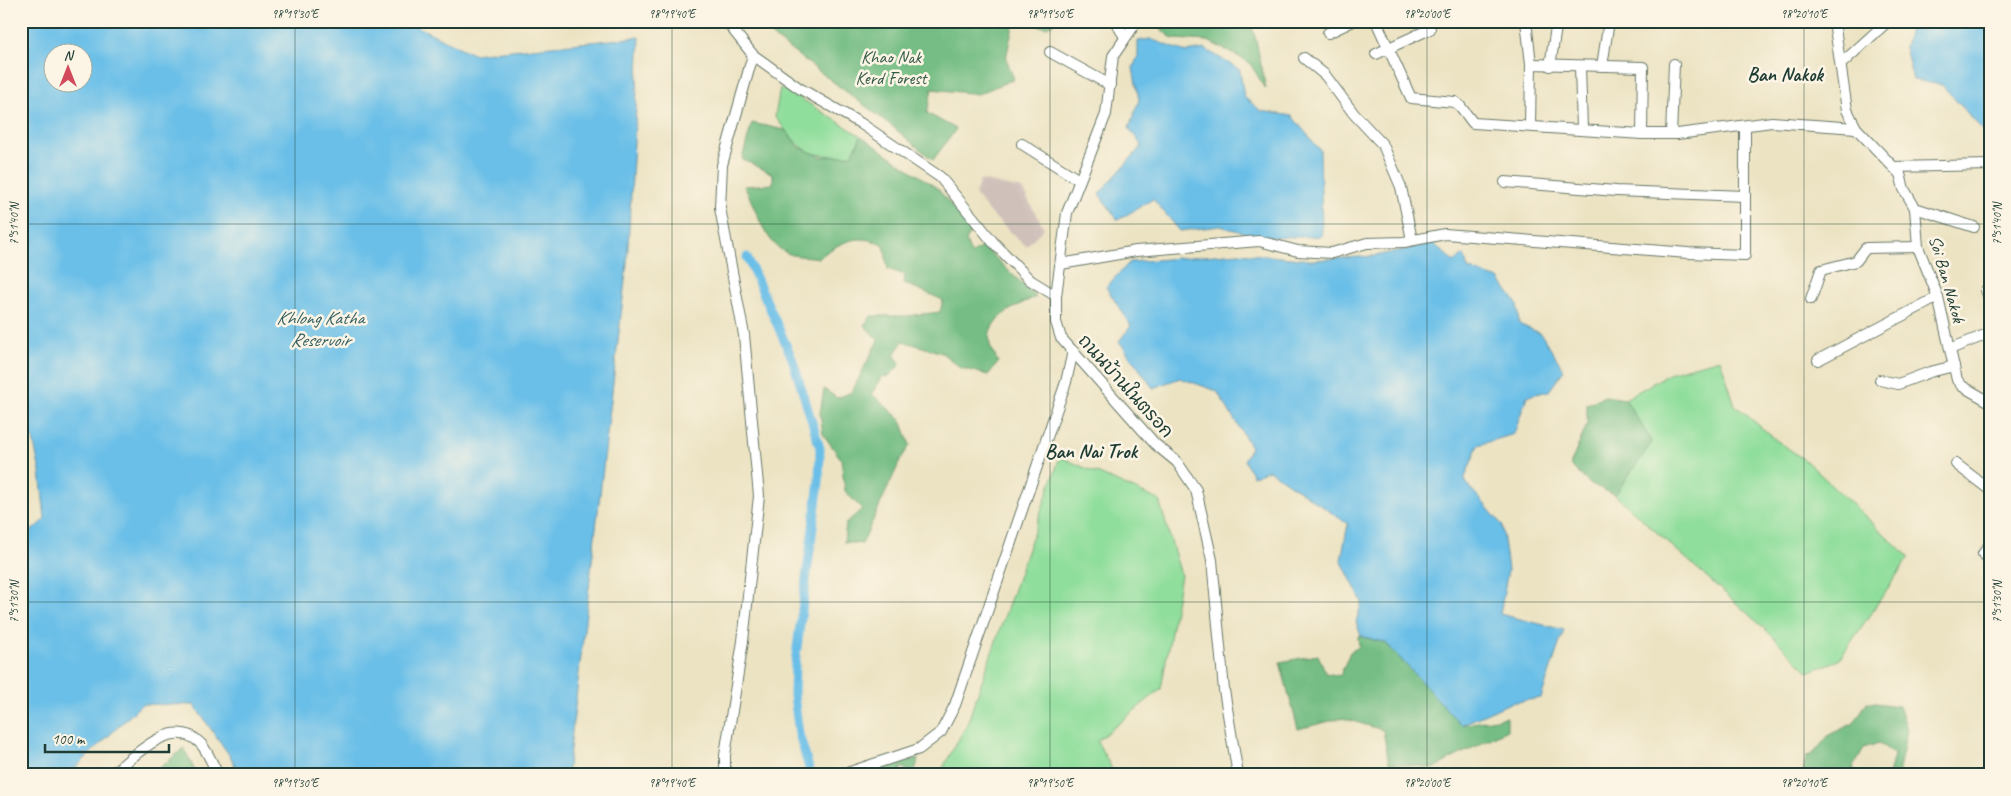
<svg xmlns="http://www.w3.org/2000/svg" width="2011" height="796" font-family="Caveat,'Playpen Sans Thai',sans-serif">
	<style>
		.industrial { fill: #cfc0ba }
		.green { fill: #90de9c; stroke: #588e68 }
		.forest { fill: #74bd84; stroke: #4a7d5c }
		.water { fill: #6bbfe8; stroke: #457e8e; fill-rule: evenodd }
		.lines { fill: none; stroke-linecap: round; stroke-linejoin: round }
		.canal { stroke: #6bbfe8; stroke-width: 9 }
		.minor-casing { stroke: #677766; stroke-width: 12 }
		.minor { stroke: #fff; stroke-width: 10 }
		.ticks { fill: none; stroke: #1f3d34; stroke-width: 1; stroke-opacity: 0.45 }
		.labels { text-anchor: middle; stroke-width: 5; stroke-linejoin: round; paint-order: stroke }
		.park-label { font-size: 18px; fill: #365d49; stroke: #fcf5e5 }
		.street-label { font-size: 18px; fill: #1f3d34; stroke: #fcf5e5 }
		.water-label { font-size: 19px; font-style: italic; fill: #325e61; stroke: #fcf5e5 }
		.quarter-label { font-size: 20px; font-weight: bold; fill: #1f3d34; stroke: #fcf5e5 }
		.neatline { fill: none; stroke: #1f3d34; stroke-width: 2 }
		.ticks-label { font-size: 12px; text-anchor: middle; fill: #1f3d34 }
	</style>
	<rect width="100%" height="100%" fill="#fcf5e5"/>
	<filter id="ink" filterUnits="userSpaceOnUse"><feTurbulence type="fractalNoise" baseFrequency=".02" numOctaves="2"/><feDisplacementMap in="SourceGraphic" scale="10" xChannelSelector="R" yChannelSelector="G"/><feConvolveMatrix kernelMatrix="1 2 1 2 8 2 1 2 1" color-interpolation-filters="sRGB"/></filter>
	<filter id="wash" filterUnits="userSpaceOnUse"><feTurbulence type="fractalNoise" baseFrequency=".0096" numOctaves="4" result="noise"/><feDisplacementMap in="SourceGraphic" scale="20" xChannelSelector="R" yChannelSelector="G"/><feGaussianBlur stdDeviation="1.12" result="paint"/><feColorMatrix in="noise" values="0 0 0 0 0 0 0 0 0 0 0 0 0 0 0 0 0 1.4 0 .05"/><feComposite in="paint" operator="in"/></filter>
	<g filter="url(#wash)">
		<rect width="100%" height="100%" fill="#ece3c3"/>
		<path class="industrial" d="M980 180 1022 189 1044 228 1026 246 989 212 975 194Z"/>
		<g class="green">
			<path d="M780 88 792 93 861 136 852 155C806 158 803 152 775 117Z"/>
			<path d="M1720 359 1735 405 1776 440 1806 461 1909 557 1839 660 1808 672 1765 629 1615 495 1652 442 1625 399 1672 372Z"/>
			<path d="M1060 457 1159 500 1181 575 1161 689 1097 741 1115 775H939L967 724Z"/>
		</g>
		<g class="forest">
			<path d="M752 21H1057L1047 27 1014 22 1006 58 1014 79 978 94 932 89 927 113 956 129 933 160 888 123Z"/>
			<path d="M1154 21H1250L1256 40 1266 89 1249 62 1208 41 1173 39 1153 23Z"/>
			<path d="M752 123 785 130 799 147 822 157 852 155 861 136 937 188 972 230 966 241 971 254 983 246 1036 297C1018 305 983 319 990 345 992 351 996 357 998 363L988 375 961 368 942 353 903 341 894 355 901 364 888 377 882 376 872 394 901 420 910 445 901 459 862 544 844 542 846 523 862 509 845 491 841 459 823 434 820 413 824 389 837 398 852 392 878 340 864 325 871 316H906L940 312 943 300 904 283 905 275 888 269 884 245C856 232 842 242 818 258 809 256 795 257 787 253 763 242 756 207 744 186L773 184V174L742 159Z"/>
			<path d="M1605 396 1625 399 1652 442 1615 495 1589 483 1570 465 1587 425V404Z"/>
			<path d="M1358 636 1386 643 1461 725 1507 717V730L1434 768 1389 763 1383 730 1342 718 1298 729 1280 662 1318 655 1326 673 1340 676 1350 652 1359 647Z"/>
			<path d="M1867 702 1899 706 1907 729 1898 775H1889L1894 754 1879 743 1864 748 1853 767 1856 775 1803 774 1806 757 1814 753 1829 735 1854 723Z"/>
			<path d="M184 748 197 775H151Z"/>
			<path d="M918 759 916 768 911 772 901 767 900 772 891 775H860L900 760Z"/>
		</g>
		<g class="water">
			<path d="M21 21H282L317 28 355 21H406L473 54 640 37 627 264 567 775H240L230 756 194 705 142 704 68 775H21V540L45 519 40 471 21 385ZM52 52H82V82H52Z"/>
			<path d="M1912 21H1990V138L1942 85 1913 80 1905 47Z"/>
			<path d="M1150 39 1186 52 1205 49 1240 70 1244 97 1261 111 1292 116 1320 150 1322 236 1264 238 1220 226 1180 231 1153 199 1118 220 1099 194 1142 146 1129 128 1139 100 1133 68 1138 56V41Z"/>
			<path d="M1433 243 1454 262 1464 255 1468 269 1499 279 1517 304 1519 324 1541 334 1564 370 1549 391 1527 396 1514 434 1478 445 1464 480 1502 525 1508 570 1500 614 1564 630 1541 698 1510 703 1461 725 1386 643 1361 636 1356 622 1362 602 1341 560 1348 524 1269 470 1253 476 1244 460 1251 447 1217 391 1180 378 1153 388 1119 341 1131 326 1106 287 1130 262 1239 253 1311 260 1375 256Z"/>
		</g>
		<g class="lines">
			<path class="canal" d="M747 257 792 358 820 448 819 482 795 663 794 695 799 734 811 775"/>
		</g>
	</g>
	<g filter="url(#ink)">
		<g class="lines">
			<defs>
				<g id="minor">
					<path d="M726 21 753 55 799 88 860 123 940 177 993 242 1030 280 1056 296"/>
					<path d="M1115 21 1125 37"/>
					<path d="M1137 21 1113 56 1106 114 1067 213 1056 296V322L1061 338 1155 444 1177 462 1196 490 1212 560 1224 690 1238 775"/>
					<path d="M1376 21 1411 98 1455 102 1460 106 1473 123 1642 134H1677L1772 122 1856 128"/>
					<path d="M1526 21 1531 64"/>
					<path d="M1834 21 1847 110 1856 128 1900 174 1904 189 1915 208 1918 247 1938 297 1957 380 1962 386 1990 402"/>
					<path d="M1328 33 1353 21"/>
					<path d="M1050 52 1110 85"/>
					<path d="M1376 54 1430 29"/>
					<path d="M1304 58 1325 75 1354 114 1383 145 1401 187 1412 240"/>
					<path d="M1841 64 1888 21"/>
					<path d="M1550 66 1557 21"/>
					<path d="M1602 66 1609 21"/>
					<path d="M1580 67 1582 129"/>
					<path d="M1530 126 1531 64 1643 67 1642 134"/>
					<path d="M1671 134 1674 64"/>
					<path d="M1022 144 1079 180"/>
					<path d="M1893 167 1990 165"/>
					<path d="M1505 182 1616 191 1745 196"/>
					<path d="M1915 208 1974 227"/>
					<path d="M1061 264 1136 251 1259 241 1298 251 1332 253 1367 243 1404 242 1445 234 1688 253 1745 255V127"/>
					<path d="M1986 290 1990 301"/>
					<path d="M1811 299 1821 270 1856 261 1866 248 1918 247"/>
					<path d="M1950 349 1990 333"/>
					<path d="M1818 360 1938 297"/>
					<path d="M1880 380 1898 384 1930 372 1954 366"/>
					<path d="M1956 464 1990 490"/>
					<path d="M1990 544 1983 554 1990 559"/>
					<path d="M111 775C133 757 173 714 201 744 208 752 213 765 218 775"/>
					<path d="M725 775V755L743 641 759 496 744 335 720 208 722 165 753 55"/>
					<path d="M841 775 919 749 941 732 955 705 1066 382 1073 351"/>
				</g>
			</defs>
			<use href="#minor" class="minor-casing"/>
			<use href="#minor" class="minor"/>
		</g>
	</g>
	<path class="ticks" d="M295 21V775M672 21V775M1050 21V775M1427 21V775M1804 21V775M21 224H1990M21 602H1990"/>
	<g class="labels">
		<g class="park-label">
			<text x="891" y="63">Khao Nak<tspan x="891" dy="21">Kerd Forest</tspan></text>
		</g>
		<g class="street-label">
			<text transform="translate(1947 279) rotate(74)" y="6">Soi Ban Nakok</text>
			<text transform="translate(1126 386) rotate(48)" y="6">ถนนบ้านในตรอก</text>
		</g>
		<g class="water-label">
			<text x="320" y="324">Khlong Katha<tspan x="320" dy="22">Reservoir</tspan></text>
		</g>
		<g class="quarter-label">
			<text x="1785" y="81">Ban Nakok</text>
			<text x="1091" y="458">Ban Nai Trok</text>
		</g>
	</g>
	<rect width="2011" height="796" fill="none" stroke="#fcf5e5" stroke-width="55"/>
	<g transform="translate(68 68)"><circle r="24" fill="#fcf5e5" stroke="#a4ab9e"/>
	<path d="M0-4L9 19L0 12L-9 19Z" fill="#d1495b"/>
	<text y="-8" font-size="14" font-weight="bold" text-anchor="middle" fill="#1f3d34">N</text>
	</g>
	<path d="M45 744v8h124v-8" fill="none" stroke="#1f3d34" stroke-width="2.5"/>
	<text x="52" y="744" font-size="15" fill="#1f3d34" stroke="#fcf5e5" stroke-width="4" paint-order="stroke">100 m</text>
	<rect x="28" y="28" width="1956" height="740" class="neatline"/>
	<g class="ticks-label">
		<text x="295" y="18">98°19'30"E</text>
		<text x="672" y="18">98°19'40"E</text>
		<text x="1050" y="18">98°19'50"E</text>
		<text x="1427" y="18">98°20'00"E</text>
		<text x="1804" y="18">98°20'10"E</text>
		<text transform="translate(14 224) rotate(-90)" y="4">7°51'40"N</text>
		<text transform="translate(1997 224) rotate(-90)" y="4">7°51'40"N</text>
		<text transform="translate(14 602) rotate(-90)" y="4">7°51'30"N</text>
		<text transform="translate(1997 602) rotate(-90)" y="4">7°51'30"N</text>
		<text x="295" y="787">98°19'30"E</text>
		<text x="672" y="787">98°19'40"E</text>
		<text x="1050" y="787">98°19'50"E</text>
		<text x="1427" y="787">98°20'00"E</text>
		<text x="1804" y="787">98°20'10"E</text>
	</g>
</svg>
